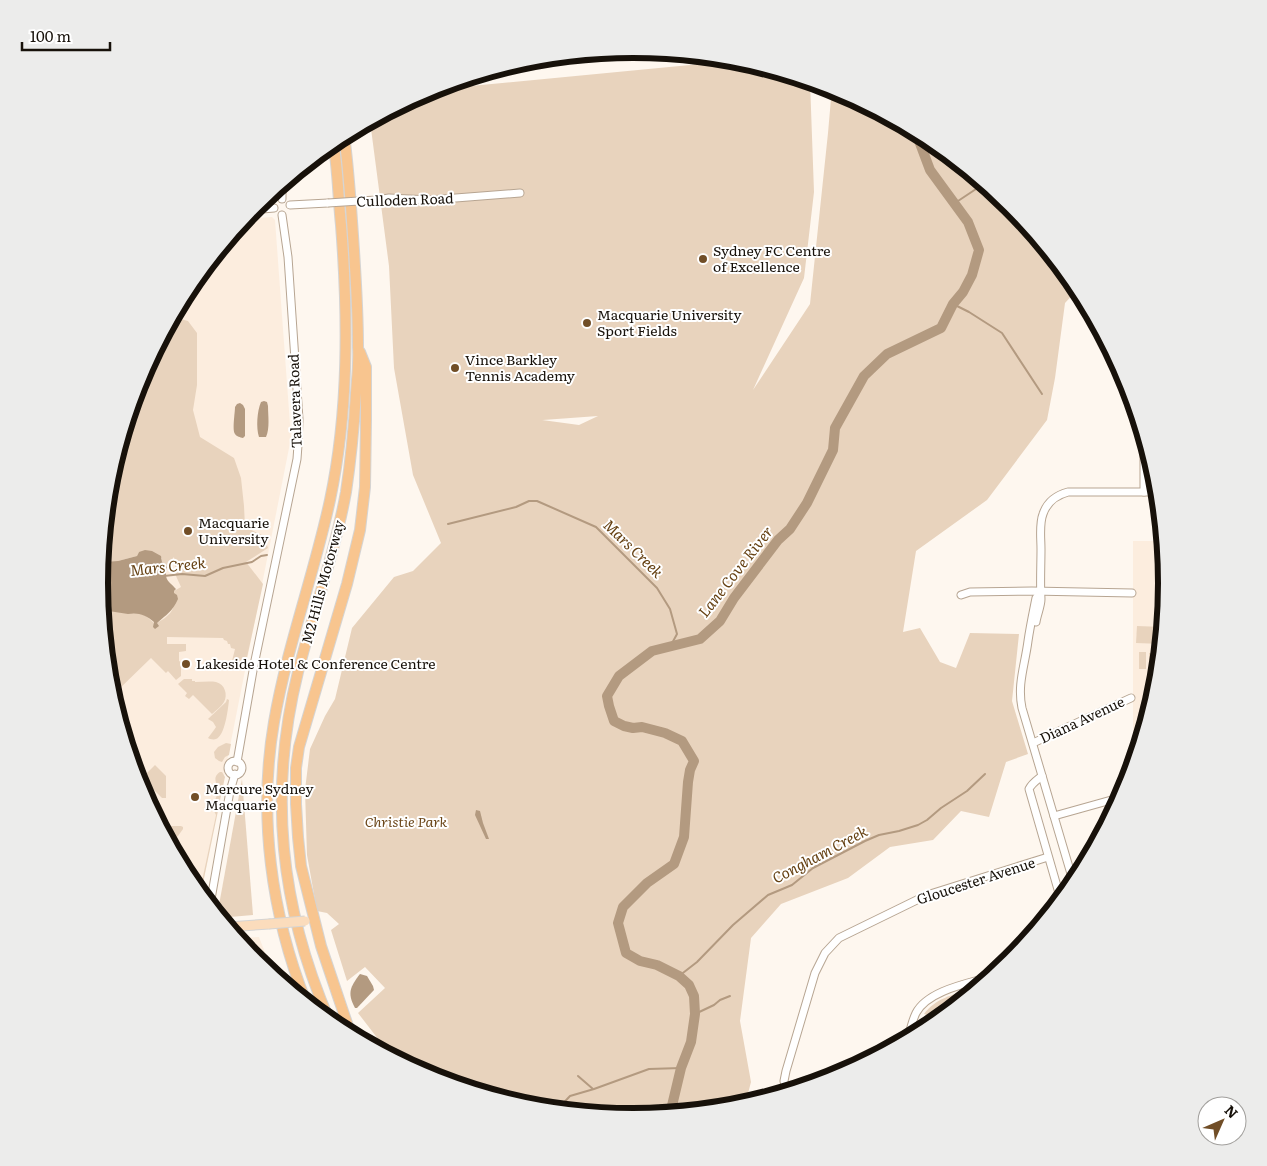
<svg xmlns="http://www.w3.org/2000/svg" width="1267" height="1166" font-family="Literata,serif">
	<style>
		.built { fill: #fcedde }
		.green { fill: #e8d3bd; fill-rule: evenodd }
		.water { fill: #b39a80 }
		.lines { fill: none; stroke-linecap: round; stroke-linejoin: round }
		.stream { stroke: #b39a80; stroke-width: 2 }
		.river { stroke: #b39a80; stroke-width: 10 }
		.minor-casing { stroke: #b7a592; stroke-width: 9 }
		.major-casing { stroke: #d5d4d3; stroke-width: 11 }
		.highway-casing { stroke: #d5d4d3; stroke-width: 12 }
		.minor { stroke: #fff; stroke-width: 7 }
		.major { stroke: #fbdcbc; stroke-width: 9 }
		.highway { stroke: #f8c58f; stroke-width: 10 }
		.minor-bridge-casing { stroke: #b7a592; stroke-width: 9; stroke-linecap: butt }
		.major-bridge-casing { stroke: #d5d4d3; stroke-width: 11; stroke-linecap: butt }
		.minor-bridge { stroke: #fff; stroke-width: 7 }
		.major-bridge { stroke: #fbdcbc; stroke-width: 9 }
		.poi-dot { fill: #714e27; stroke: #fff; stroke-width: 2 }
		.labels { text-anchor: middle; stroke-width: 4; stroke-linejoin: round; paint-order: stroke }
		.street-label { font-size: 14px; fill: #17110a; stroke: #fff }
		.poi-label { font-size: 14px; fill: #17110a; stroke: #fff; text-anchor: start }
		.park-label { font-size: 14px; font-style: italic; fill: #6c471a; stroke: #fff }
		.water-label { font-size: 15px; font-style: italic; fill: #654012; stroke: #fff }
		.rim { fill: none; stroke: #17110a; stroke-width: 6 }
	</style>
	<rect width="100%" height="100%" fill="#fef7ef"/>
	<g class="built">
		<path d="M272 217 275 220 291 438 201 893 189 880 140 787 109 687 99 583 110 479 140 378 189 286 245 219Z"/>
		<path d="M1133 541H1164L1168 583 1157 688 1139 749 1133 751Z"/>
		<path d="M259 937 274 976 256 961 237 938Z"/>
	</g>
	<g class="green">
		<path d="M742 60 810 81 814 192 804 278 753 390 810 304 828 133 832 87 838 90 931 139 1011 205 1079 288 1065 303 1055 378 1047 420 987 500 916 551 903 632 920 628 940 662 956 668 970 633 1019 634 1012 701 1028 754 1006 762 989 817 961 811 933 840 890 847 848 878 781 904 751 938 740 1021 751 1082 745 1105 737 1107 633 1117 529 1107 429 1076 392 1057 358 1013 385 988 365 967 347 981 331 930 339 924 327 913 317 911 307 855 305 790 310 749 325 716 335 699 352 628 394 577 413 571 441 543 413 475 394 368 389 266 370 121 429 90ZM598 416 579 425 542 420H543Z"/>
		<path d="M173 317 188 321 197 333V385L193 410 200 437 234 458 241 478 244 506 245 527 264 536 268 548 246 562 263 584 246 662 232 661 235 649 231 648 230 644H228L227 641 224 640 223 638 167 637V644H186V651L179 652V661L181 662V676L176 680 168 671 166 673 151 658 116 692 112 697 109 687 102 610 142 614 146 616 154 623 153 624C160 622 171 615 173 608 175 603 174 596 174 591L181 587 176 576 174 557 167 566 162 562V558L139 552 137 556 118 561 101 562 110 478 140 378Z"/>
		<path d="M1137 626 1163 627 1162 644 1136 643Z"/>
		<rect x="1139" y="652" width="7" height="17"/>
		<path d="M1161 652 1157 688 1151 708 1149 653Z"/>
		<path d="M184 679H192V681H195V682C202 682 210 681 216 682 225 684 228 695 224 702 221 707 216 710 212 714L193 695 189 699 185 696 187 693 178 684Z"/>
		<path d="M227 699 229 700C228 709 225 736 216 739 214 740 209 739 208 738L214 730 216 727 213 722 208 719 226 702Z"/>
		<path d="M226 743 231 744 229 755 225 757 222 762 219 761 215 758 214 752 218 747Z"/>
		<path d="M155 765 166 776V798H162L142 778Z"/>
		<path d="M220 772H222L225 777 219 805 213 804C215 800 217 796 218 792 218 783 211 778 220 772Z"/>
		<path d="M242 779 253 915 230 917 222 914 219 905Z"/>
		<path d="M213 805 219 806 202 888H200L201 883H203L202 881 216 815 214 811 211 808Z"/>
		<path d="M166 826H181L183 827V829L178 836 175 838 171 836 166 831Z"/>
		<path d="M970 990 974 992 940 1019 924 1014C935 999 953 994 970 990Z"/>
	</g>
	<g class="water">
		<path d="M264 401 267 402 268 406C268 416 270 428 266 437H259C256 428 257 411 261 402Z"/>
		<path d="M240 403 243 405 245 409V436L243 438C240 437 237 437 235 434 232 430 235 413 235 407L237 404Z"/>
		<path d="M145 550 152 551 161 556 162 562 167 566C164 581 168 580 176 589L174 591V593L177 595 178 599C172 612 167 614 157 623L159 626 155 629 153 627 154 622C147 615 137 612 128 614L102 610 99 583 101 562 118 561 137 556 139 552Z"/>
		<path d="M476 810 480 811 483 823 489 839H486L475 815Z"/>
		<path d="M360 974 367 976 373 986 374 990 357 1008H355C347 993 350 987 360 974Z"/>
	</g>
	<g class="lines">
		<g class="stream">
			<path d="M955 203 985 183"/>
			<path d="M953 304 969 312 1002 333 1042 394"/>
			<path d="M448 524 516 507 529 501H537L596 527 657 588 670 609 677 634 670 647"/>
			<path d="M164 576 182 574 205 576 223 568 252 562 261 556 267 555"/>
			<path d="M679 976 697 962 733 925 768 895 792 885 813 868 865 841 879 835 899 831 918 825 927 820 941 808 967 791 985 774"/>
			<path d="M695 1014 714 1005 720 1000 730 996"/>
			<path d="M578 1076 593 1089"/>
			<path d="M557 1110 570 1096 594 1089 649 1069 681 1068"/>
		</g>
		<path class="river" d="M670 1114 681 1068 691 1042 695 1014 694 996 689 985 679 976 657 965 640 961 626 953 618 923 623 907 647 883 674 864 684 837 688 782 690 770 694 761 682 741 665 733 642 727 633 728 624 726 614 721 609 706 607 696 619 676 652 651 700 639 720 621 734 598 778 540 790 529 807 503 833 450 835 428 864 376 887 354 941 328 953 304 963 292 972 275 979 250 968 222 930 170 915 130"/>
		<defs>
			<g id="minor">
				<path d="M282 199V184"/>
				<path d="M359 201 377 200 389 198 430 200 520 193"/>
				<path d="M290 205 328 203"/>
				<path d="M252 210 274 208"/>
				<path d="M1144 492V435"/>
				<path d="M1039 594 1036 598C1033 613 1030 627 1028 641 1025 665 1017 684 1022 708L1074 884"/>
				<path d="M961 595 970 592 1032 591 1132 593"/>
				<path d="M1036 622C1037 615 1041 606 1041 599 1040 582 1041 565 1041 549 1041 538 1039 524 1043 514 1047 502 1057 495 1068 492H1159"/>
				<path d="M1033 743 1131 698"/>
				<circle cx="235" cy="768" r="7"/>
				<path d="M237 762 254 665 297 459 298 445 299 419 288 257 282 215"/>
				<path d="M1042 776C1037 780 1032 783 1029 789L1061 900"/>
				<path d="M1054 816 1122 797"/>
				<path d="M210 905 230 791 235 774"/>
				<path d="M908 1039C910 1031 912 1021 916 1013 928 990 970 983 993 976"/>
				<path d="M786 1092 784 1081 786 1071 815 973 825 953 839 938 927 895 1048 857"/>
			</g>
			<path id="major" d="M228 927 269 924"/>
			<g id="highway">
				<path d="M306 1002C271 914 258 815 274 722 287 646 314 575 330 500 349 410 348 316 341 225 338 197 338 169 333 141"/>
				<path d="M330 1022C280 907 268 793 298 672 313 612 335 553 346 492 351 459 354 426 356 393 357 378 359 362 358 347 358 305 355 263 352 221 350 192 348 163 344 135"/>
				<path d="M351 1035 321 946 301 866 298 837 296 804V768L299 747 347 584 360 530 365 487 366 420V367L360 352"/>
			</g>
		</defs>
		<use href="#minor" class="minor-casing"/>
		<use href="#major" class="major-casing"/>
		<use href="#highway" class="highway-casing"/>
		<use href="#minor" class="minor"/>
		<use href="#major" class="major"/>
		<use href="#highway" class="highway"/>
		<defs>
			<path id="minor-bridge" d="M328 203 359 201"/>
			<path id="major-bridge" d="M269 924 305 921"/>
		</defs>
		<use href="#minor-bridge" class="minor-bridge-casing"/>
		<use href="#major-bridge" class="major-bridge-casing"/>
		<use href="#minor-bridge" class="minor-bridge"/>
		<use href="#major-bridge" class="major-bridge"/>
	</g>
	<g class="poi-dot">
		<circle cx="703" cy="259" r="5"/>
		<circle cx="587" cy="323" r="5"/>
		<circle cx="455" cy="368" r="5"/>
		<circle cx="188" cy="531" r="5"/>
		<circle cx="186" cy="664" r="5"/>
		<circle cx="195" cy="797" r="5"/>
	</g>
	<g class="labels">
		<g class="street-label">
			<text transform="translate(405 200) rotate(-2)" y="5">Culloden Road</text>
			<text transform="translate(295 401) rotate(-92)" y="5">Talavera Road</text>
			<text transform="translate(323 582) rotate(-75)" y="5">M2 Hills Motorway</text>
			<text transform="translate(1082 720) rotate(-25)" y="5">Diana Avenue</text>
			<text transform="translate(976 881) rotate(-18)" y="5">Gloucester Avenue</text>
		</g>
		<g class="poi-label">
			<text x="713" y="256">Sydney FC Centre<tspan x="713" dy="16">of Excellence</tspan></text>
			<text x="597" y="320">Macquarie University<tspan x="597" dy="16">Sport Fields</tspan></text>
			<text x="465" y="365">Vince Barkley<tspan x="465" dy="16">Tennis Academy</tspan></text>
			<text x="198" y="528">Macquarie<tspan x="198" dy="16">University</tspan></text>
			<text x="196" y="669">Lakeside Hotel &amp; Conference Centre</text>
			<text x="205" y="794">Mercure Sydney<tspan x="205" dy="16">Macquarie</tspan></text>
		</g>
		<g class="park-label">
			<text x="406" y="827">Christie Park</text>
		</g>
		<g class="water-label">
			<text transform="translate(633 549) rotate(44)" y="5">Mars Creek</text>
			<text transform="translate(168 567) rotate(-6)" y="5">Mars Creek</text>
			<text transform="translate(736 572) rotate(-52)" y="5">Lane Cove River</text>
			<text transform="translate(820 855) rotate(-28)" y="5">Congham Creek</text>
		</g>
	</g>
	<path d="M0 0H1267V1166H0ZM108 583a525 525 0 1 1 1050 0a525 525 0 1 1-1050 0Z" fill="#ececeb" fill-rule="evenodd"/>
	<path class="rim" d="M108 583a525 525 0 1 1 1050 0a525 525 0 1 1-1050 0Z"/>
	<g transform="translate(1222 1121) rotate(45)"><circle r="24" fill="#ffffff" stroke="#a2a09d"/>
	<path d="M0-4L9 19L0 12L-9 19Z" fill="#714e27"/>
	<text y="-8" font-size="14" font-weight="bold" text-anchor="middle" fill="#17110a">N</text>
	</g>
	<path d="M22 42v8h88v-8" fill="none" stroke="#17110a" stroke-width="2.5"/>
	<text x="30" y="42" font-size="15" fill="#17110a" stroke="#ffffff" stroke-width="4" paint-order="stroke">100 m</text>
</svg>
